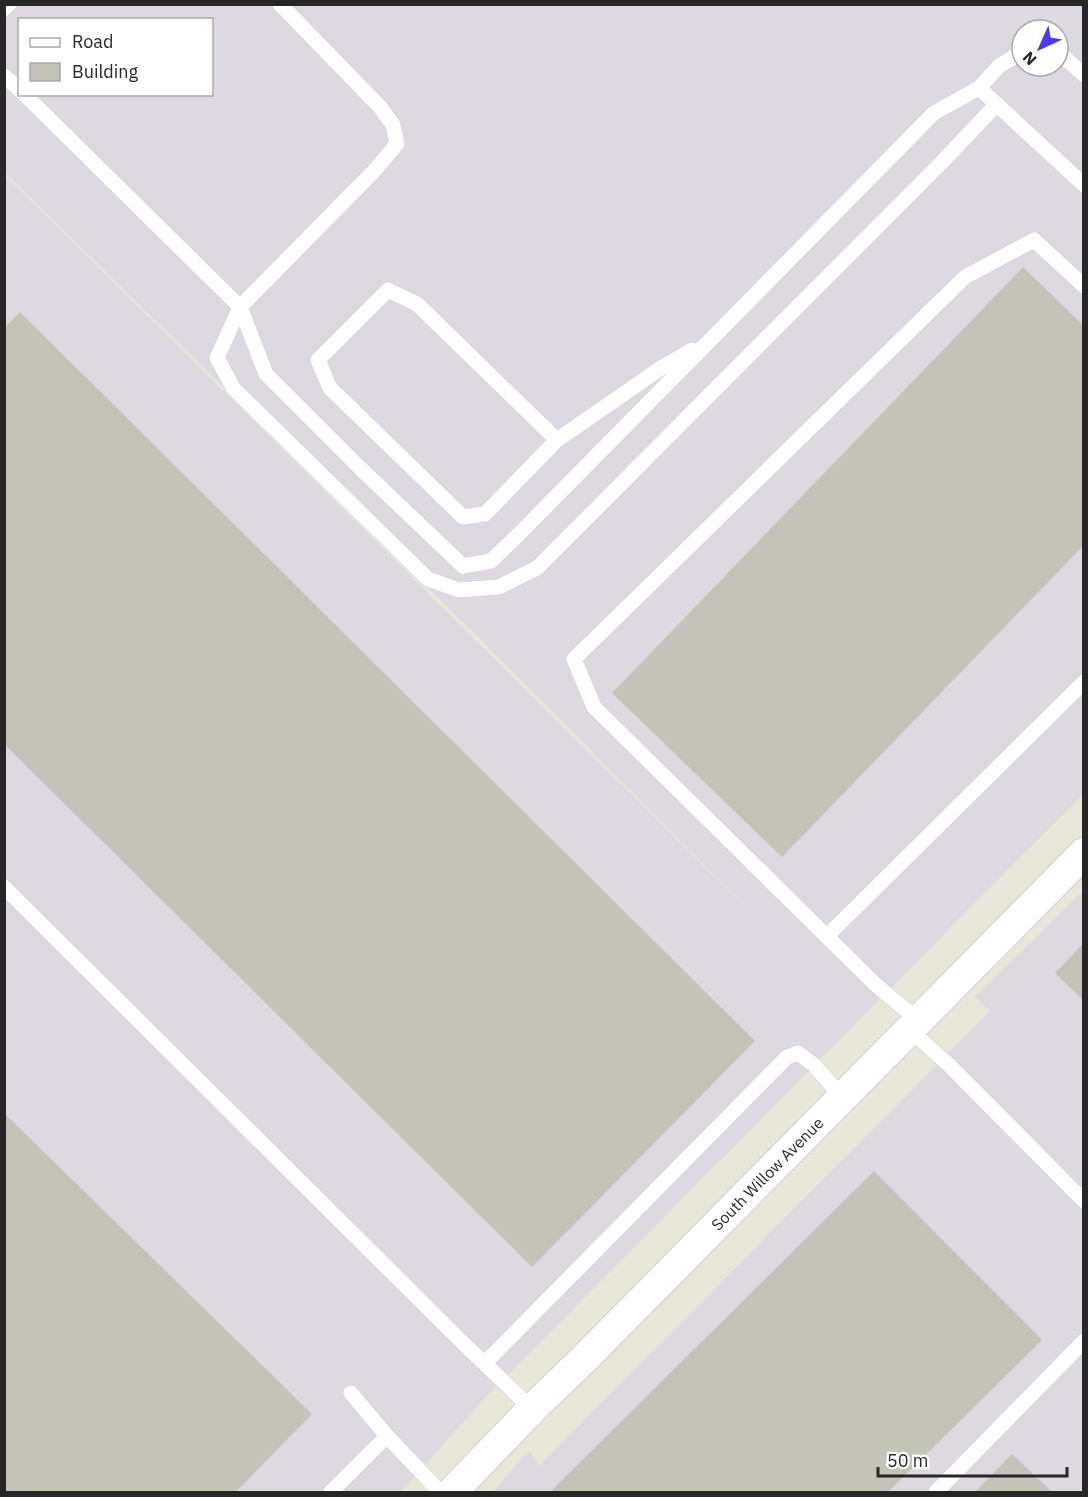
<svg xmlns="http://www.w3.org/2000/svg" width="1088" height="1497" font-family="'IBM Plex Sans',sans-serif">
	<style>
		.industrial { fill: #ded9e1; fill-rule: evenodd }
		.building { fill: #c4c3b8 }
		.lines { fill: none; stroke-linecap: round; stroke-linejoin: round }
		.lane-casing { stroke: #cfcde0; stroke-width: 16 }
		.street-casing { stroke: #cfcde0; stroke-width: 32 }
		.lane { stroke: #fff; stroke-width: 15 }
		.street { stroke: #fff; stroke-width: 30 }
		.labels { text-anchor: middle; stroke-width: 5; stroke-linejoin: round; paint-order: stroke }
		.street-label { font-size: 16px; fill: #272727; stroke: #fff }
	</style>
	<rect width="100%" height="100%" fill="#e9e7d8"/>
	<g class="industrial">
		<path d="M5 5H1083V794L481 1402 401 1492H5L4 174 782 943 480 639 5 173ZM20 20H212V94H20ZM1022 30H1058V66H1022Z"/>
		<path d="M1083 891V1492H493L529 1450 539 1466 990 1011 975 997Z"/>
	</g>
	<g class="building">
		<path d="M1023 267 1084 326V545L782 857 612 693Z"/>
		<path d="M20 312 755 1041 532 1267 4 744V328Z"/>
		<path d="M1084 943V1001L1055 973Z"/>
		<path d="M4 1113 312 1414 236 1492H4Z"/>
		<path d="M874 1171 1042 1340 888 1492H554L552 1490Z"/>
		<path d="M1012 1454 1052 1492H975Z"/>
	</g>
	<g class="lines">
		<defs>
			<g id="lane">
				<path d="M280 4 380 107 393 125 397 144 374 171 240 307 217 358 234 389 428 579 459 590 499 587 537 568 943 161 997 104"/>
				<path d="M4 9 9 4"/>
				<path d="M1058 55 1064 57 1084 75"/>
				<path d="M4 76 20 90"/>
				<path d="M979 88 999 66 1022 52"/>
				<path d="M24 94 240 307 266 374 360 468 463 566"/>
				<path d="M557 440 417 304 388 290 318 360 330 388 463 517 485 514 557 440 661 368 692 350"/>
				<path d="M463 566 491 561 519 534 934 113 979 88 1084 185"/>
				<path d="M4 887 463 1343 532 1409"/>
				<path d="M827 936 1084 682"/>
				<path d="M918 1020 876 985 594 707 574 659 965 277 1034 240 1084 286"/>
				<path d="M909 1029 950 1066 1084 1201"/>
				<path d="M485 1363 787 1057 798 1053 814 1065 842 1097"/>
				<path d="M351 1393 387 1436 440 1492"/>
				<path d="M331 1492 387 1436"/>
				<path d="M936 1492 1084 1341"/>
			</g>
			<g id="street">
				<path id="s1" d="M452 1492 532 1409 585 1358 1084 853"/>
			</g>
		</defs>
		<use href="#lane" class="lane-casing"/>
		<use href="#street" class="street-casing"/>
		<use href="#lane" class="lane"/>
		<use href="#street" class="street"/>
	</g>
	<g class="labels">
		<g class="street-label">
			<text dy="6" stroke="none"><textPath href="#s1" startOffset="448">South Willow Avenue</textPath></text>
		</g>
	</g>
	<rect width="1088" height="1497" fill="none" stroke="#272727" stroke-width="12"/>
	<rect x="18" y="18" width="195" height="78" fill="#ffffff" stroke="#a9a9a9" stroke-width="1.5"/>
	<rect x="30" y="38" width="30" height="9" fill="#ffffff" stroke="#a9a9a9" stroke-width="1.5"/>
	<text x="72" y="48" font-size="18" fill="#272727">Road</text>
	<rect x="30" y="63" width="30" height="18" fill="#c4c3b8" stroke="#a9a9a9" stroke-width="1.5"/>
	<text x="72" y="78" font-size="18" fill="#272727">Building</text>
	<g transform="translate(1040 48) rotate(225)"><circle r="28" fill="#ffffff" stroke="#a9a9a9" stroke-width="1.5"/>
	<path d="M0-4.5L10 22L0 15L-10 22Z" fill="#4939f5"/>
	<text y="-9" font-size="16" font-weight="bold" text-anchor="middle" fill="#272727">N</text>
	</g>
	<path d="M878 1467v9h189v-9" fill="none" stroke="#272727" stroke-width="3"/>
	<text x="887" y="1467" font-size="18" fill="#272727" stroke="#ffffff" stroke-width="4.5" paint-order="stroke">50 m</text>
</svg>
